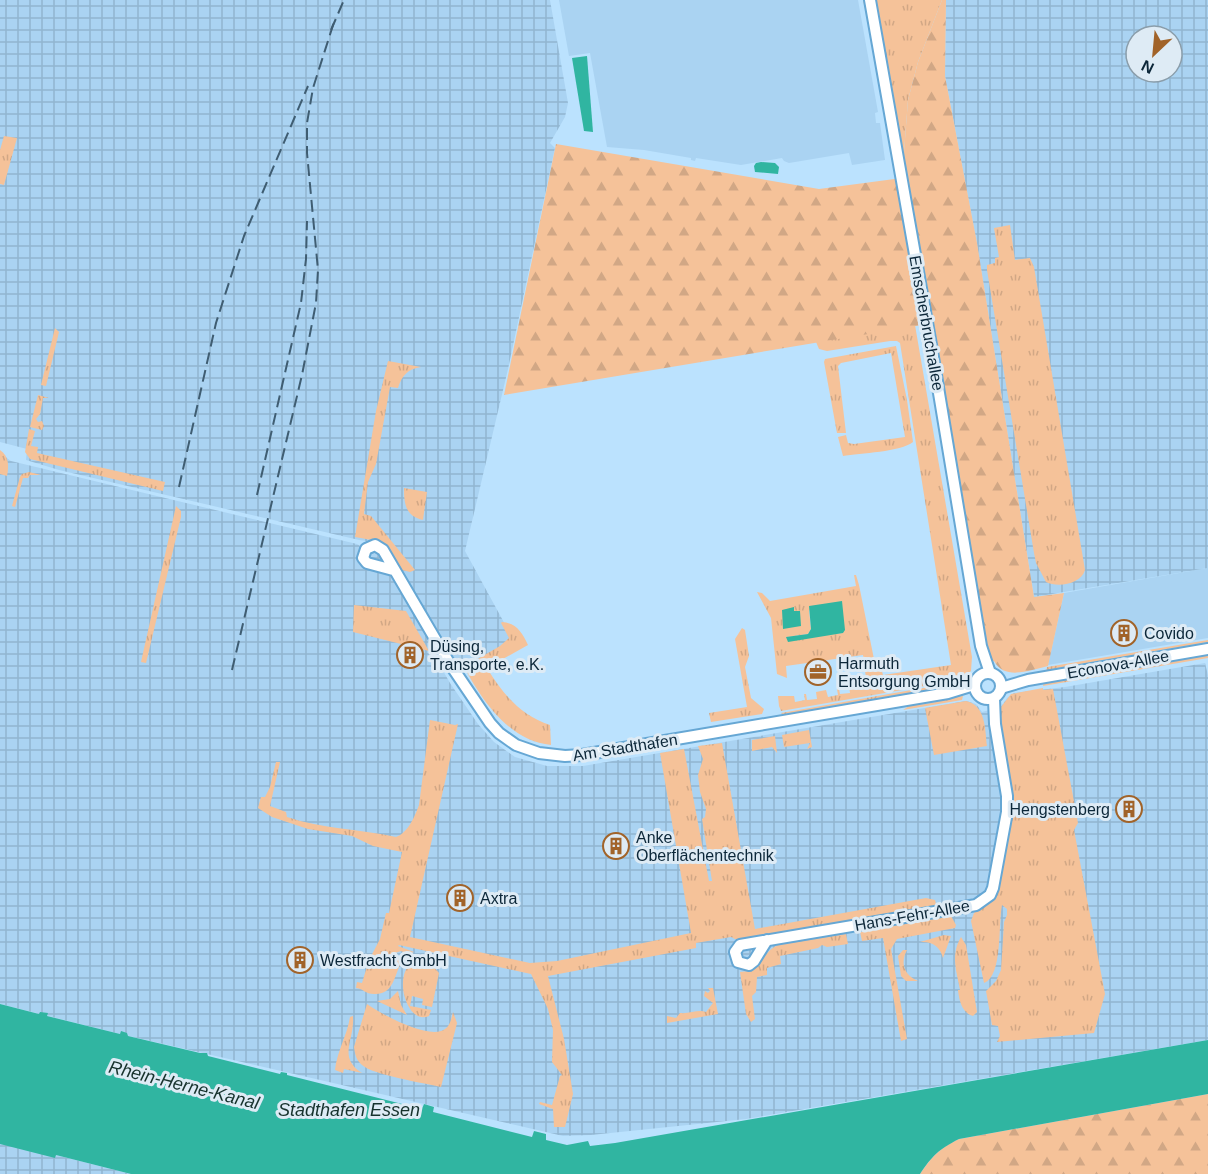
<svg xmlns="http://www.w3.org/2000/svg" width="1208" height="1174" font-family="Helvetica,sans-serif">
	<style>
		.built { fill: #aad3f2 }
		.industrial { fill: url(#industrial-grid); fill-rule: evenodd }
		.grass { fill: url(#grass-tufts); fill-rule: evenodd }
		.forest { fill: url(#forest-firs) }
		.water { fill: #30b5a1 }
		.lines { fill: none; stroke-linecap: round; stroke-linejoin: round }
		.minor-casing { stroke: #66a7d4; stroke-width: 14 }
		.minor { stroke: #fff; stroke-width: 10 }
		.rail { stroke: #3f5d72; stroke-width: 2; stroke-dasharray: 12 6; stroke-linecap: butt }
		.labels { text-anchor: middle; stroke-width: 6; stroke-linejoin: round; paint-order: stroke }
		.street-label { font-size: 16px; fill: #0c2739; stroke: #deebf5 }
		.poi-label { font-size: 16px; fill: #0c2739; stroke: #deebf5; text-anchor: start }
		.water-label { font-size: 18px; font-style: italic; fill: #17322d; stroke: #deebf5 }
	</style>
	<defs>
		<pattern id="industrial-grid" width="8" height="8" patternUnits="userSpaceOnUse" patternTransform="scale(1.5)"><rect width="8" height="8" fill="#aad3f2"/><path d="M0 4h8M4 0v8" fill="none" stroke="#91b5d0"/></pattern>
		<pattern id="grass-tufts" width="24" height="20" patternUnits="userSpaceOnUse" patternTransform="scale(1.5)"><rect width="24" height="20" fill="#f5c299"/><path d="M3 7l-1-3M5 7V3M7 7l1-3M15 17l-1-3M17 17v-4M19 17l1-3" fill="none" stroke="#d1a785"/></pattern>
		<pattern id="forest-firs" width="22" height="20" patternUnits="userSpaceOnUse" patternTransform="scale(1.5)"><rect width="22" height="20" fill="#f5c299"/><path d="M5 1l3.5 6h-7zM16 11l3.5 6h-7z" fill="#d1a785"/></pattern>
	</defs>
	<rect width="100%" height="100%" fill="#bbe2fe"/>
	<g class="built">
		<path d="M559 0H858L878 112 875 113 876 123H880L885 160 852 165 849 153 789 163 784 161 782 158 741 165 696 158 695 161 691 160V158L644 150 607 147 590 53 569 56Z"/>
		<path d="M1208 568V638L1048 665 1064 593Z"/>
	</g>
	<g class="industrial">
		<path d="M0 0H550L568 103 565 117 550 143 555 148 508 369 465 551 513 639 458 674 381 543 359 540 59 470 26 460 27 449 0 442Z"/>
		<path d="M946 0H1208V568L1034 597 977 244 945 76ZM1136 36H1172V72H1136Z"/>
		<path d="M0 453 11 461 357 544 367 550 379 549 438 650V662L450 683 478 724 494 742 515 757 547 766H583L966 701 976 704 982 712 1001 707 1007 698 1014 693 1065 687 1205 663 1208 675V1040L746 1119 591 1135 563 1136 120 1034 0 1004Z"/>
		<path d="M0 1142 56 1155 131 1174H0Z"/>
	</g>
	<g class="grass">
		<path d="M863 0H942L918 62 908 100 902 178Z"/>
		<path d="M4 136 17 138 4 185 0 184V150Z"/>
		<path d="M1010 225 1015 260 1030 258 1034 267 1085 570C1081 584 1058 588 1046 582L1036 563 1034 553 987 270V265L995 263V258L999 257 994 228Z"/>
		<path d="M915 325 972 657 971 671 962 679 954 681 781 711 779 706 778 696H794L795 702 805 700 804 694H806L807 700 817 699 816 692 826 690 828 697 838 695 837 689H839L840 694 850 693 849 686 867 684 865 671 859 672 858 669 864 668 863 655 786 666 787 678 777 674 771 618 757 592 762 593 770 601 856 586 854 575H856L859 585 875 664H880L883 675 951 665 900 343 897 341H890L827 351 819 349 816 342ZM809 610 843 633 787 637 808 634 811 629Z"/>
		<path d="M55 328 59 332 46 386 41 385Z"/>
		<path d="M896 346 907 400 913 442C901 452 860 453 843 456L838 437 846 435 848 443 854 444 905 437 891 353 841 363 838 366 846 433H837L824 362 825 359Z"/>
		<path d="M388 361 421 367C408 369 402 375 398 388L390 387 376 464 368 482 364 514 371 516 415 570 410 572 402 570 393 554 383 542 355 537 376 411Z"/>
		<path d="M38 395 49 398H43L40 414 36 419 38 422 42 421 44 426 42 430 30 427Z"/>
		<path d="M29 429 35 431 31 446 38 447 37 453 165 482 163 491 30 459 25 452Z"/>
		<path d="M0 450C9 456 9 466 7 476L0 474Z"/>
		<path d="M29 472 41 475H30L28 478H23L15 507 12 506 20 477 22 474Z"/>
		<path d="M404 488 427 492 423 520C405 516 404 503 404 488Z"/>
		<path d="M176 506 181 511V517L146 663 141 662Z"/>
		<path d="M354 605 406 611 429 651 353 632Z"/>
		<path d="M502 622C516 623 522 632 528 645L487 668C502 693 521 716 550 725L551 745C506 741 477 693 459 657L463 662 469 664 500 646 509 638 501 623Z"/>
		<path d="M742 628 745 630 749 656 745 667 751 698 764 709 762 714 711 722 709 713 747 707 735 639Z"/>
		<path d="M1208 640V642L1052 669 1046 672 1047 667Z"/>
		<path d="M1208 655V658L1043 686 1044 681 1068 679Z"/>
		<path d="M957 682 960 684 944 690 939 688 793 713V715H784L781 713Z"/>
		<path d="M1043 688V690L1053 689 1078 823 1074 830 1105 994 1094 1033 997 1042 1000 1036 998 1026 992 1025 986 991 996 981 1001 970 1004 922 1007 915V909L1002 905C998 924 1003 976 984 983L971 921 974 913 993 897 999 883 1013 807 998 709 1001 707 1011 694Z"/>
		<path d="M963 696 962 700 903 710 912 704C925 707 948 698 963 696Z"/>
		<path d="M966 701C986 705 985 730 987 746L934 755 925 708Z"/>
		<path d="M430 720 455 725 458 724 410 937 530 963 557 961 691 933 660 753 684 749 709 881H712L702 819 705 817 706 809 700 792 698 775 703 759 698 746 722 743 755 929 926 898 935 900 937 907 739 941 731 937 696 943V948L548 976 564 1039 573 1094 565 1127H554L553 1109 539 1104 540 1102 552 1105 560 1076 562 1075 552 1062 553 1030 548 1009 531 974 399 945 398 946 414 952 408 954 401 951 389 955 393 958 401 956 404 958C394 971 396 995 374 994 365 994 364 989 356 988L357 982 362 983 369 960 380 939 386 913H389L402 852 373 846 352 836 308 829 272 817 258 808 261 797H265L270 787 276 762H280L270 806 286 812 287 817C322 829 360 829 396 837 408 833 415 816 419 805Z"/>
		<path d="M809 730 812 747 807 749 810 743 784 747 782 735Z"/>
		<path d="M775 736 777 753 772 747 752 751V740Z"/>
		<path d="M945 915 951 916 956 925 955 928 897 939 891 949 907 1039 901 1041 883 938 862 941 860 932Z"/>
		<path d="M846 934 848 944 827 947 822 945 818 948 780 956 781 964 767 968V975L757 977 756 992 752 996 755 1019 751 1022 746 1014 740 972C764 972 760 953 778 945Z"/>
		<path d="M944 935 951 936 943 958C940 946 932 941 920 942Z"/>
		<path d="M961 937 966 945 977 1012 973 1016C962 1013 959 1000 958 990H960C957 971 950 956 961 937Z"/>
		<path d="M903 950H907C900 963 904 975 918 981H906L901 976 898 956Z"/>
		<path d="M413 962 433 966 439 973 432 1007 422 1005 423 999 412 996 410 1006 431 1010 429 1016C407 1026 392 975 413 962Z"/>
		<path d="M708 988H713L718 1014 667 1023V1016L676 1018 680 1013C690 1014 698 1009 706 1012L713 1003 704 996 705 991 708 993 710 991Z"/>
		<path d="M398 991 401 1005 407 1015 377 1001 390 999Z"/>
		<path d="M367 1004C381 1014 424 1037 441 1031 450 1028 451 1020 453 1012L457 1023 441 1087C424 1083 373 1075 362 1065 356 1060 355 1054 354 1047Z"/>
		<path d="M353 1016C355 1040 337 1057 362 1073L344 1069 343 1073 335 1070C337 1051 347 1036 350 1017Z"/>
	</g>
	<g class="forest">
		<path d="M942 0H946L945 76 977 243 1034 597 1064 593 1048 666C1030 670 1005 681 994 661H989L928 324 504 395 556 144 819 189 902 178 908 100 918 62Z"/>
		<path d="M1208 1094V1174H920C933 1155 939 1149 959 1139Z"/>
	</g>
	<g class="water">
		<path d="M587 56 593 132 584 131 572 58Z"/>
		<path d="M761 162 775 163 779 167 778 174 755 172 754 166 756 163Z"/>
		<path d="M842 601 845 630 843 633 788 642 786 637 808 634 811 629 809 606Z"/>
		<path d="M794 607V611H800L801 626 783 629 782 610Z"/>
		<path d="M0 1004 39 1014 40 1012 48 1013 47 1016 120 1034 121 1031 127 1033 128 1036 200 1053H207L208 1056 280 1074 281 1072 287 1073V1075L422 1109 424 1104 434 1107 433 1112 532 1137 534 1131 546 1134V1140L567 1145 588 1141 590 1146 615 1143 1208 1040V1094L959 1139C939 1149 932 1156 920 1174H131L56 1155 55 1158 0 1144Z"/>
	</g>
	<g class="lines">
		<defs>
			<g id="minor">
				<path d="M870 0 931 345 981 646 990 673"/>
				<path d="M393 570 367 563 363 558 366 549 375 545 383 550 448 661 490 723 499 733 516 745 539 753 565 756 582 755 948 693 974 685"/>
				<circle cx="988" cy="686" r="13"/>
				<path d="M1001 688 1028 680 1208 649"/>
				<path d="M767 940 754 961 749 965 738 962 735 952 740 945 976 905 990 895 993 888 1007 812V796L995 724 994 699"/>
			</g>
		</defs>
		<use href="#minor" class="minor-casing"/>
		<use href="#minor" class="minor"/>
		<g class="rail">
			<path d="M331 30 344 0"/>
			<path d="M179 487 216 323 244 236 308 86"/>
			<path d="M257 495 301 303 306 259 307 221"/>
			<path d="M232 670 302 375 316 303 318 270 307 153V123L313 88 334 22"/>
		</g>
	</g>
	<defs>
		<symbol id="building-ring" viewBox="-11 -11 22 22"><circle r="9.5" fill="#deebf5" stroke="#a16329" stroke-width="1.5"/><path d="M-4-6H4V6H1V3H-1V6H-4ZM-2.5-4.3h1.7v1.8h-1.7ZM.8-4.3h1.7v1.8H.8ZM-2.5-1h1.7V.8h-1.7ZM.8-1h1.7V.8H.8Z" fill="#a16329"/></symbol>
		<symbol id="office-ring" viewBox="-11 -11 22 22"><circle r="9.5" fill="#deebf5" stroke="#a16329" stroke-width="1.5"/><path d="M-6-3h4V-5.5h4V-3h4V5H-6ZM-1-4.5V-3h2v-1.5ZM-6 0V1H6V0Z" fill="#a16329"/></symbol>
	</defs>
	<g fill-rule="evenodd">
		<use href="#building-ring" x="1109" y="618" width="30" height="30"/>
		<use href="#building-ring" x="395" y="640" width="30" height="30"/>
		<use href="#office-ring" x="803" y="657" width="30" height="30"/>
		<use href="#building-ring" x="1114" y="794" width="30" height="30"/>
		<use href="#building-ring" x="601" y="831" width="30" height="30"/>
		<use href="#building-ring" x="445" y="883" width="30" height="30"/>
		<use href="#building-ring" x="285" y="945" width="30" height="30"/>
	</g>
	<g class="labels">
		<g class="street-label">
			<text transform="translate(927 323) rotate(80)" y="6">Emscherbruchallee</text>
			<text transform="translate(1118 664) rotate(-10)" y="6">Econova-Allee</text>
			<text transform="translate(625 747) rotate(-9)" y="6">Am Stadthafen</text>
			<text transform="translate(912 915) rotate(-10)" y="6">Hans-Fehr-Allee</text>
		</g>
		<g class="poi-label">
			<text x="1144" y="639">Covido</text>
			<text x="430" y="652">Düsing,<tspan x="430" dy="18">Transporte, e.K.</tspan></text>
			<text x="838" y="669">Harmuth<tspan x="838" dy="18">Entsorgung GmbH</tspan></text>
			<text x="1110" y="815" text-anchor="end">Hengstenberg</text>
			<text x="636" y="843">Anke<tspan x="636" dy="18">Oberflächentechnik</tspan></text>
			<text x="480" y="904">Axtra</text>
			<text x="320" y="966">Westfracht GmbH</text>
		</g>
		<g class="water-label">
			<text transform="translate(184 1085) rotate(14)" y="6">Rhein-Herne-Kanal</text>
			<text x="349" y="1116">Stadthafen Essen</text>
		</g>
	</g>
	<g transform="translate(1154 54) rotate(206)"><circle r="28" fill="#deebf5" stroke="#8a9daa" stroke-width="1.5"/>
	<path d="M0-4.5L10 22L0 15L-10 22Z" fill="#a16329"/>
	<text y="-9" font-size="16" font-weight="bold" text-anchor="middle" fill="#0c2739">N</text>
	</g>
</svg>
